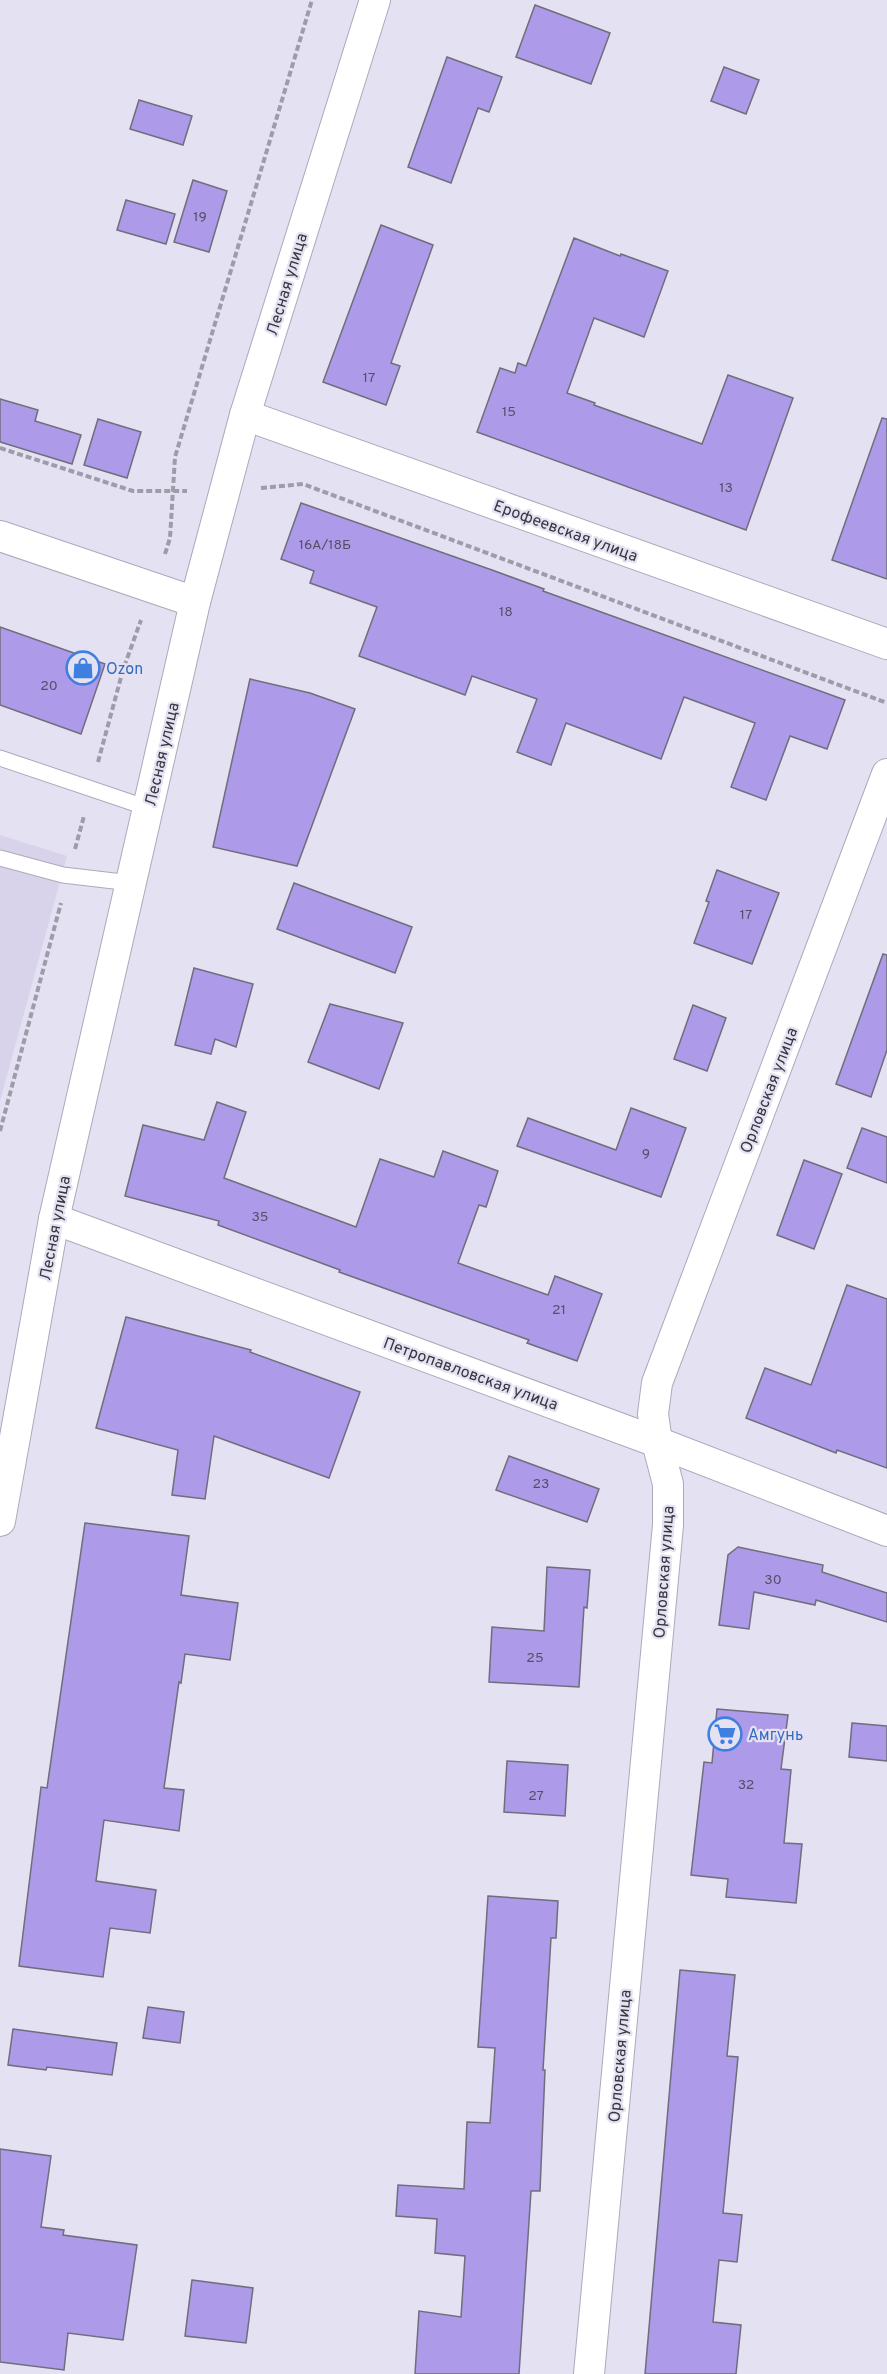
<svg xmlns="http://www.w3.org/2000/svg" width="887" height="2374" font-family="Overpass,sans-serif">
	<style>
		.built { fill: #d8d3ea }
		.building { fill: #ad9ae9; stroke: #706d7c; stroke-width: 1.5 }
		.lines { fill: none; stroke-linecap: round; stroke-linejoin: round }
		.lane-casing { stroke: #aca9ba; stroke-width: 17 }
		.street-casing { stroke: #aca9ba; stroke-width: 32 }
		.path { stroke: #9e9ca9; stroke-width: 4; stroke-dasharray: 6 3; stroke-linecap: butt }
		.lane { stroke: #fff; stroke-width: 15 }
		.street { stroke: #fff; stroke-width: 30 }
		.labels { text-anchor: middle; stroke-width: 4.5; stroke-linejoin: round; paint-order: stroke }
		.number-label { font-size: 14px; fill: #554f68 }
		.street-label { font-size: 16px; fill: #38363d; stroke: #e4e1f3 }
		.shop-label { font-size: 16px; fill: #366cbe; stroke: #e4e1f3; text-anchor: start }
	</style>
	<rect width="100%" height="100%" fill="#e4e1f3"/>
	<path class="built" d="M0 835 67 856 0 1101Z"/>
	<g class="building">
		<path d="M535 5 610 33 591 84 516 57Z"/>
		<path d="M447 57 502 77 489 112 478 108 451 183 408 167Z"/>
		<path d="M724 67 759 80 746 114 711 101Z"/>
		<path d="M139 100 192 116 183 145 130 129Z"/>
		<path d="M193 180 227 191 209 252 174 242Z"/>
		<path d="M126 200 175 214 166 244 117 230Z"/>
		<path d="M381 225 433 245 391 363 400 366 386 405 323 382Z"/>
		<path d="M574 238 620 256 621 254 668 271 644 337 594 318 567 393 595 403 594 405 702 444 728 375 793 398 746 530 477 432 500 368 515 373 518 363 526 366Z"/>
		<path d="M0 399 38 410 35 421 81 435 72 464 0 442Z"/>
		<path d="M882 418 887 419V579L832 560Z"/>
		<path d="M98 419 141 432 127 478 84 465Z"/>
		<path d="M301 503 492 570 544 589 543 591 845 700 827 749 790 736 766 800 731 787 755 723 684 697 661 759 566 723 551 765 517 752 537 699 472 676 465 695 359 656 377 607 310 583 314 571 281 559Z"/>
		<path d="M0 627 105 664 81 734 0 705Z"/>
		<path d="M250 679 310 693 355 709 297 866 213 847Z"/>
		<path d="M717 870 779 893 752 964 694 943 709 902 706 901Z"/>
		<path d="M294 883 412 927 395 973 277 929Z"/>
		<path d="M883 954 887 955V1050L871 1097 836 1084Z"/>
		<path d="M194 968 253 984 236 1047 215 1039 211 1054 175 1045Z"/>
		<path d="M330 1004 403 1023 379 1089 308 1062Z"/>
		<path d="M693 1005 726 1018 707 1071 674 1059Z"/>
		<path d="M217 1102 246 1112 224 1178 356 1227 380 1159 434 1177 443 1151 498 1171 486 1207 479 1205 458 1263 548 1295 555 1276 602 1294 577 1361 527 1343 529 1340 339 1272 340 1270 218 1225 219 1221 125 1196 143 1125 204 1140Z"/>
		<path d="M631 1108 686 1128 661 1197 517 1146 528 1118 616 1150Z"/>
		<path d="M862 1128 887 1137V1183L847 1168Z"/>
		<path d="M804 1160 842 1174 814 1249 777 1235Z"/>
		<path d="M847 1285 887 1299V1468L837 1450 836 1453 746 1418 765 1368 811 1385Z"/>
		<path d="M126 1317 251 1350 250 1352 360 1392 329 1478 214 1436 205 1499 172 1495 178 1450 96 1428Z"/>
		<path d="M509 1456 599 1489 587 1522 496 1490Z"/>
		<path d="M85 1523 189 1536 181 1595 238 1603 230 1660 185 1654 181 1683 179 1682 164 1788 184 1790 179 1831 104 1820 96 1881 156 1890 150 1933 110 1928 103 1977 19 1966 41 1787 47 1788Z"/>
		<path d="M738 1547 823 1565 822 1572 887 1593V1622L816 1600 815 1605 754 1592 749 1629 719 1625 728 1555Z"/>
		<path d="M547 1567 590 1570 587 1608 584 1607 579 1687 489 1682 492 1627 544 1631Z"/>
		<path d="M717 1709 788 1715 781 1769 791 1770 784 1843 802 1844 796 1903 726 1897 728 1879 691 1875 704 1762 712 1763Z"/>
		<path d="M852 1723 887 1726V1761L849 1757Z"/>
		<path d="M507 1761 568 1765 565 1816 504 1812Z"/>
		<path d="M488 1896 558 1901 556 1938H551L543 2070H545L540 2191H531L519 2374H415L419 2311 461 2317 465 2256 435 2253 437 2219 396 2216 398 2185 464 2189 467 2122 490 2123 495 2048 478 2047Z"/>
		<path d="M680 1970 735 1975 727 2056 738 2057 723 2213 742 2215 737 2262 719 2260 713 2322 741 2325 736 2374H645Z"/>
		<path d="M148 2007 184 2012 180 2043 143 2038Z"/>
		<path d="M13 2029 117 2043 112 2075 47 2067 46 2070 8 2065Z"/>
		<path d="M0 2149 51 2156 41 2227 64 2230 63 2235 137 2245 123 2340 68 2333 64 2370 0 2362Z"/>
		<path d="M192 2280 253 2288 246 2343 185 2336Z"/>
	</g>
	<g class="lines">
		<defs>
			<g id="lane">
				<path d="M0 758 148 808"/>
				<path d="M0 858 63 875 131 883"/>
			</g>
			<g id="street">
				<path d="M245 415 887 644"/>
				<path d="M0 536 195 602"/>
				<path d="M54 1219 657 1442 887 1531"/>
				<path d="M0 1521 54 1219 195 602 245 415 375 0"/>
				<path d="M589 2374 668 1525V1484L657 1442 653 1414 657 1383 887 774"/>
			</g>
		</defs>
		<use href="#lane" class="lane-casing"/>
		<use href="#street" class="street-casing"/>
		<g class="path">
			<path d="M0 448 133 491H187"/>
			<path d="M261 488 303 484 887 703"/>
			<path d="M165 554 170 538 175 457 312 0"/>
			<path d="M98 762 123 670 141 620"/>
			<path d="M75 849 84 816"/>
			<path d="M0 1131 61 903"/>
		</g>
		<use href="#lane" class="lane"/>
		<use href="#street" class="street"/>
	</g>
	<defs>
		<symbol id="shop-ring" viewBox="-11 -11 22 22"><circle r="9.5" fill="#e4e1f3" stroke="#3f7fe0" stroke-width="1.5"/><path d="M-5-2.5h2.3a2.7 3.5 0 0 1 5.4 0H5L5.5 6h-11ZM-1.5-2.5h3a1.5 2.3 0 0 0-3 0Z" fill="#3f7fe0"/></symbol>
		<symbol id="supermarket-ring" viewBox="-11 -11 22 22"><circle r="9.5" fill="#e4e1f3" stroke="#3f7fe0" stroke-width="1.5"/><path d="M-6-5.5h2.5l.6 2H6L4.5 2H-2.5L-4.4-4H-6ZM-1.5 3.2a1.3 1.3 0 1 0 .1 0ZM3 3.2a1.3 1.3 0 1 0 .1 0Z" fill="#3f7fe0"/></symbol>
	</defs>
	<g fill-rule="evenodd">
		<use href="#shop-ring" x="64" y="649" width="38" height="38"/>
		<use href="#supermarket-ring" x="706" y="1715" width="38" height="38"/>
	</g>
	<g class="labels">
		<g class="number-label">
			<text x="200" y="221">19</text>
			<text x="369" y="382">17</text>
			<text x="509" y="416">15</text>
			<text x="726" y="492">13</text>
			<text x="325" y="549">16А/18Б</text>
			<text x="506" y="616">18</text>
			<text x="49" y="690">20</text>
			<text x="746" y="919">17</text>
			<text x="646" y="1158">9</text>
			<text x="260" y="1221">35</text>
			<text x="559" y="1314">21</text>
			<text x="541" y="1488">23</text>
			<text x="773" y="1584">30</text>
			<text x="535" y="1662">25</text>
			<text x="746" y="1789">32</text>
			<text x="536" y="1800">27</text>
		</g>
		<g class="street-label">
			<text transform="translate(286 284) rotate(-73)" y="6">Лесная улица</text>
			<text transform="translate(566 530) rotate(20)" y="6">Ерофеевская улица</text>
			<text transform="translate(161 754) rotate(-77)" y="6">Лесная улица</text>
			<text transform="translate(768 1090) rotate(-69)" y="6">Орловская улица</text>
			<text transform="translate(54 1228) rotate(-79)" y="6">Лесная улица</text>
			<text transform="translate(471 1373) rotate(20)" y="6">Петропавловская улица</text>
			<text transform="translate(663 1572) rotate(-86)" y="6">Орловская улица</text>
			<text transform="translate(619 2056) rotate(-85)" y="6">Орловская улица</text>
		</g>
		<g class="shop-label">
			<text x="106" y="674">Ozon</text>
			<text x="748" y="1740">Амгунь</text>
		</g>
	</g>
</svg>
